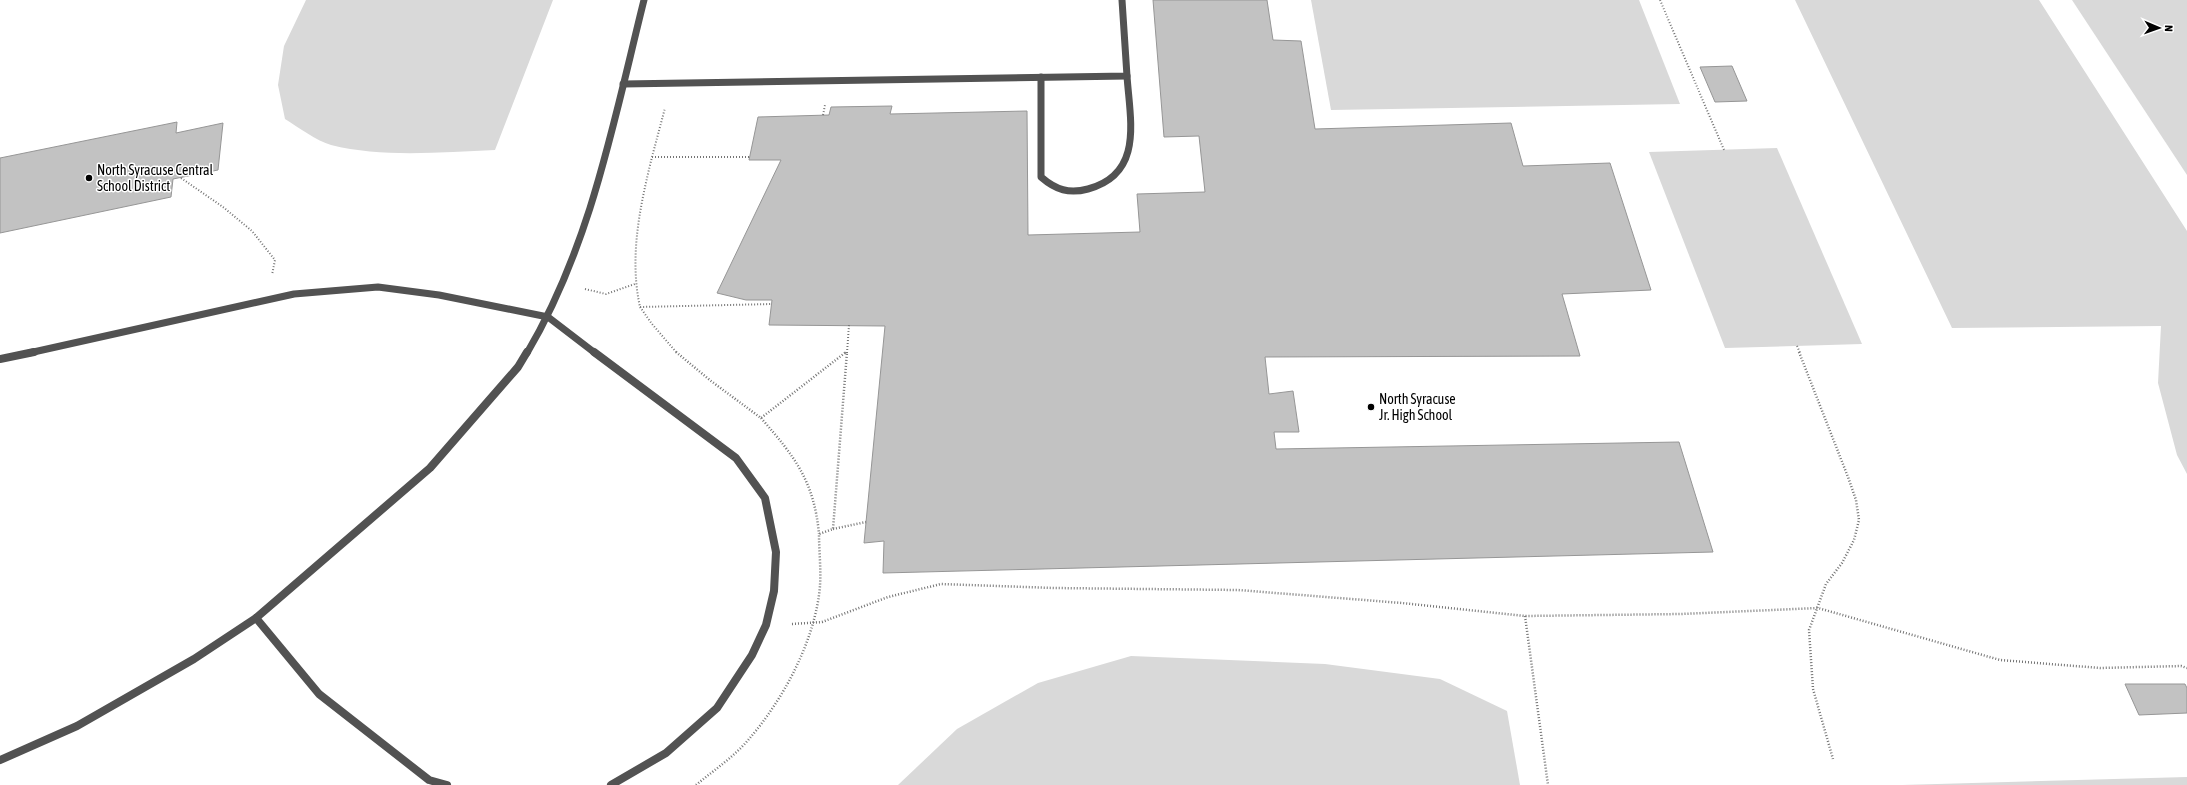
<svg xmlns="http://www.w3.org/2000/svg" width="2187" height="785" font-family="'Asap Condensed',sans-serif">
	<style>
		.green { fill: #d9d9d9 }
		.building { fill: #c2c2c2; stroke: #969696 }
		.lines { fill: none; stroke-linecap: round; stroke-linejoin: round }
		.path-far1 { stroke: #747474; stroke-width: 2; stroke-dasharray: 1 2; stroke-linecap: butt }
		.path { stroke: #747474; stroke-width: 2.5; stroke-dasharray: 1 2; stroke-linecap: butt }
		.service-far1 { stroke: #525252; stroke-width: 7 }
		.service { stroke: #525252; stroke-width: 8 }
		.poi-dot { fill: #000; stroke: #fff; stroke-width: 1.5 }
		.labels { text-anchor: middle; stroke-width: 3; stroke-linejoin: round; paint-order: stroke }
		.poi-label { font-size: 14px; fill: #000; stroke: #fff; text-anchor: start }
	</style>
	<rect width="100%" height="100%" fill="#fff"/>
	<g class="green">
		<path d="M306 0H553L495 150C442 152 383 158 331 145 317 141 298 127 285 119L278 85 284 46Z"/>
		<path d="M1311 0H1639L1680 104 1331 110Z"/>
		<path d="M1795 0H2039L2187 231V474L2177 455 2158 383 2161 326 1952 328Z"/>
		<path d="M2072 0H2187V175Z"/>
		<path d="M1777 148 1862 344 1725 348 1649 152Z"/>
		<path d="M1131 656 1325 664 1440 679 1507 711 1520 785H898L957 729 1038 683Z"/>
		<path d="M2187 777V785H1902Z"/>
	</g>
	<g class="building">
		<path d="M1153 0H1267L1273 40 1301 41 1315 129 1511 123 1523 166 1610 163 1651 290 1562 294 1580 356 1265 357 1269 394 1293 391 1299 432H1274L1276 449 1679 442 1713 552 883 573 884 541 864 543 885 326 769 325 772 300H746L717 293 781 160H749L758 117 829 115 831 107 892 106 890 114 1027 111 1028 235 1140 232 1137 194 1205 192 1199 136 1164 137Z"/>
		<path d="M1732 66 1747 101 1715 102 1700 67Z"/>
		<path d="M177 122 176 133 223 123 218 170 173 179 171 197 0 233V158Z"/>
		<path d="M2125 684H2185L2187 688V713L2139 715Z"/>
	</g>
	<g class="lines">
		<g class="path-far1">
			<path d="M1660 0 1724 150"/>
			<path d="M823 115 825 105"/>
			<path d="M652 157 665 108"/>
			<path d="M749 157H652C640 206 629 257 640 307L772 304"/>
			<path d="M181 178 223 207 252 231 275 260 272 275"/>
			<path d="M585 289 606 294 635 284"/>
			<path d="M640 307 652 324 677 353"/>
			<path d="M1797 346 1800 353"/>
			<path d="M845 353 847 351"/>
			<path d="M847 353 849 325"/>
		</g>
		<g class="path">
			<path d="M676 352 711 381 761 418 846 352"/>
			<path d="M1799 352 1848 477 1856 500 1859 520 1854 540 1842 563 1826 584 1809 630 1813 689 1833 759"/>
			<path d="M761 418C795 457 814 481 819 534"/>
			<path d="M833 529 866 522"/>
			<path d="M1525 616 1548 785"/>
			<path d="M792 624 822 622 888 597 941 584 1054 588 1238 590 1402 603 1525 616 1681 614 1818 608 2000 660 2100 668 2181 666 2187 668"/>
			<path d="M696 785C714 770 734 757 749 739 782 701 812 646 819 595 822 575 819 554 819 534L833 529 847 352"/>
		</g>
		<g class="service-far1">
			<path d="M1041 77V177C1056 190 1069 194 1088 189 1144 174 1130 120 1127 76"/>
			<path d="M623 84 1127 76 1122 0"/>
			<path d="M29 353 294 294 378 287 439 295 548 317 595 353"/>
			<path d="M527 353C591 245 614 120 644 0"/>
		</g>
		<g class="service">
			<path d="M594 352 736 458 765 498 776 552 774 591 766 625 752 655 717 708 666 753 611 785"/>
			<path d="M0 359 34 352"/>
			<path d="M256 618 319 694 429 780 447 785"/>
			<path d="M0 760 77 726 194 659 256 618 430 468 518 367 527 352"/>
		</g>
	</g>
	<g class="poi-dot">
		<circle cx="89" cy="178" r="4"/>
		<circle cx="1371" cy="407" r="4"/>
	</g>
	<g class="labels">
		<g class="poi-label">
			<text x="97" y="175">North Syracuse Central<tspan x="97" dy="16">School District</tspan></text>
			<text x="1379" y="404">North Syracuse<tspan x="1379" dy="16">Jr. High School</tspan></text>
		</g>
	</g>
	<g transform="translate(2159 28) rotate(92)" stroke="#ffffff" stroke-width="3" paint-order="stroke">
	<path d="M0-3L7 15L0 10L-7 15Z" fill="#000000"/>
	<text y="-6" font-size="11" font-weight="bold" text-anchor="middle" fill="#000000">N</text>
	</g>
</svg>
